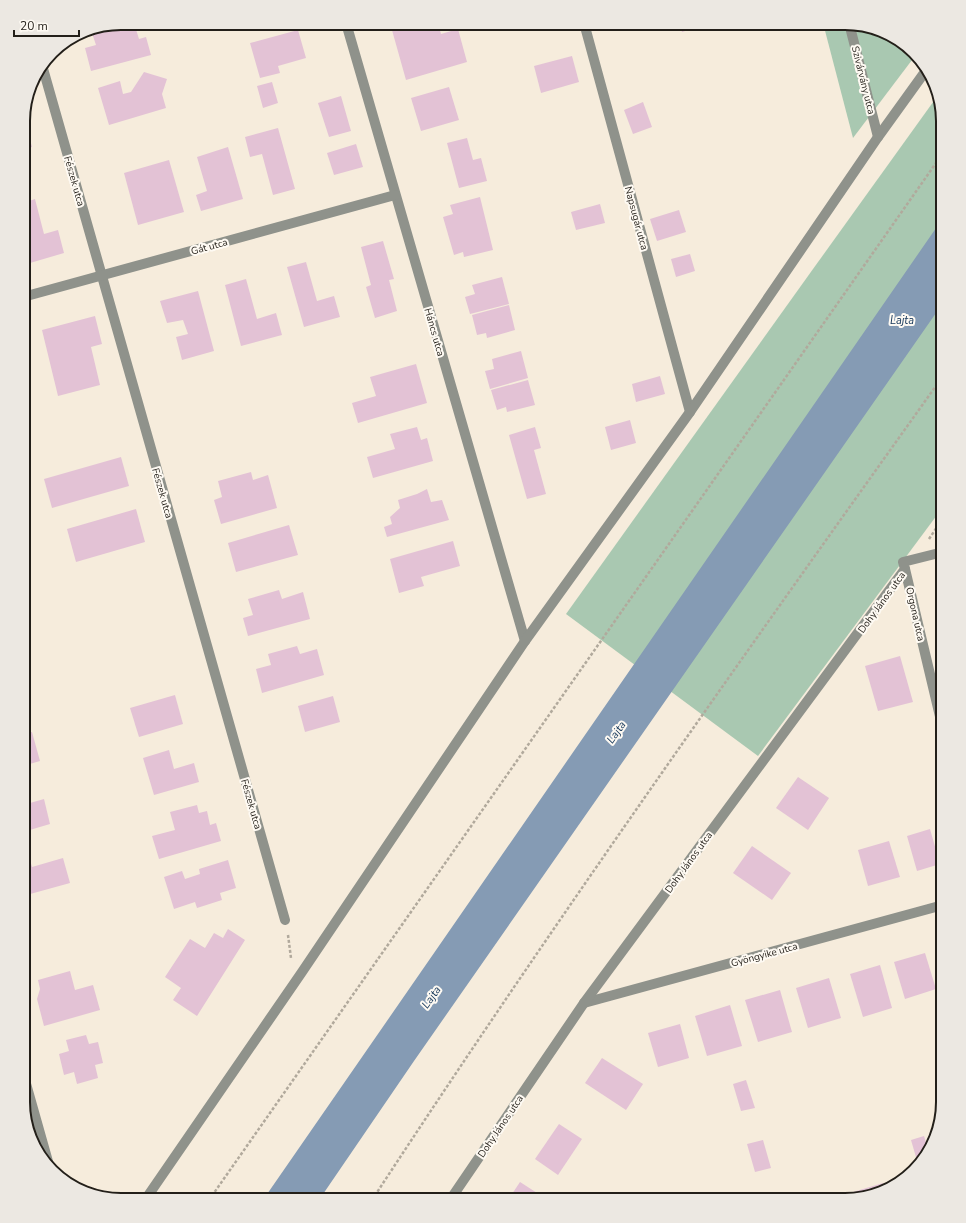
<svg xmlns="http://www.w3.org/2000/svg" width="966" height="1223" font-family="'Nunito Sans',sans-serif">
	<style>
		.green { fill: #a9c8b1 }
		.water { fill: #859bb4 }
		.building { fill: #e3c2d5 }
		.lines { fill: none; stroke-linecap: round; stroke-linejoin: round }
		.path { stroke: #b1a99c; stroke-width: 2.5; stroke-dasharray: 3 2; stroke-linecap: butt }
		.minor { stroke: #8f928b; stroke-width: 10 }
		.labels { text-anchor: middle; stroke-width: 4; stroke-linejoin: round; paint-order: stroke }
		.street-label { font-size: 10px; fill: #231f19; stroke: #fefaf3 }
		.water-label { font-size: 11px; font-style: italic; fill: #113357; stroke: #fefaf3 }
		.rim { fill: none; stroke: #231f19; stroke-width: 2 }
	</style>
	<rect width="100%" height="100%" fill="#f6ecdc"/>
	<g class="green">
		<path d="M823 23H852L894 36 915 56 853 138Z"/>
		<path d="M936 98 943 121V507L758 756 566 614 808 276Z"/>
	</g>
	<path class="water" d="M943 218V303L414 1061 319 1200H263Z"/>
	<g class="building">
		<path d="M131 23H134L139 39 146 37 151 55 91 71 85 48 96 45 91 30 114 24 115 28Z"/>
		<path d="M390 23H438L441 34 458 29 467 62 406 80Z"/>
		<path d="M679 23H708V24L682 32Z"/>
		<path d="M298 30 306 58 278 66 280 73 260 78 250 43Z"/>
		<path d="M572 56 579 82 541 93 534 66Z"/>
		<path d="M144 72 167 79 162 94 166 108 109 125 98 88 120 81 123 94 131 92Z"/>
		<path d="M272 82 278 103 263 108 257 86Z"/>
		<path d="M449 87 459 120 421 131 411 98Z"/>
		<path d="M341 96 351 131 329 137 318 103Z"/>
		<path d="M643 102 652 127 633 134 624 110Z"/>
		<path d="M27 128 32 147 23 149V130Z"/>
		<path d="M278 128 295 189 273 195 262 154 250 157 245 137Z"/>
		<path d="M467 138 473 160 481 158 487 181 459 188 447 143Z"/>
		<path d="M356 144 363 167 334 175 327 153Z"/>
		<path d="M228 147 243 199 201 211 196 195 207 191 197 157Z"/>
		<path d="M169 160 184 212 138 225 124 173Z"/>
		<path d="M480 197 493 250 464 257 463 252 454 255 443 217 453 214 450 205Z"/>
		<path d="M35 199 44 234 58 230 64 253 30 263 26 249 23 250V203Z"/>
		<path d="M600 204 605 223 576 230 571 212Z"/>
		<path d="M679 210 686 232 657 241 650 219Z"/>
		<path d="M383 241 394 279 389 280 397 311 375 318 366 287 371 285 361 247Z"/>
		<path d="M690 254 695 271 676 277 671 259Z"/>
		<path d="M306 262 317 301 334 296 340 317 304 327 287 267Z"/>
		<path d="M502 277 509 304 470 314 465 297 475 294 472 285Z"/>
		<path d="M246 279 257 319 276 313 282 335 241 346 225 285Z"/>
		<path d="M198 291 214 351 182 360 176 337 188 334 183 320 167 323 160 301Z"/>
		<path d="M509 305 515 330 487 338 486 333 477 335 472 315Z"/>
		<path d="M95 316 102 344 91 347 100 385 58 396 42 330Z"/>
		<path d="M521 351 528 378 490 389 485 371 494 369 492 359Z"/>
		<path d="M416 364 427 403 358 423 352 403 376 396 370 377Z"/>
		<path d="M660 376 665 394 636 402 632 384Z"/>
		<path d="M528 380 535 405 507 412 506 407 497 410 491 390Z"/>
		<path d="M23 401 27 411 23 412Z"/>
		<path d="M630 420 636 443 611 450 605 427Z"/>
		<path d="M417 427 421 440 427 438 433 461 373 478 367 457 395 449 390 434Z"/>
		<path d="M535 427 541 448 534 450 546 494 527 499 509 435Z"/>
		<path d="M121 457 129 486 52 508 44 479Z"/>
		<path d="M251 472 253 480 268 475 277 508 221 524 214 500 222 497 218 481Z"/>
		<path d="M427 489 431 502 442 500 449 520 387 537 384 527 392 524 390 517 400 508 398 500 417 494Z"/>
		<path d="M136 509 145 542 76 562 67 529Z"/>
		<path d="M289 525 298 555 236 572 228 543Z"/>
		<path d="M453 541 460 566 421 577 424 586 399 593 390 559Z"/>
		<path d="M279 590 282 599 303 592 310 619 248 636 243 618 253 615 248 599Z"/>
		<path d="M297 646 300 654 317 649 324 675 262 693 256 669 271 665 268 654Z"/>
		<path d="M900 656 913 702 878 711 865 666Z"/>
		<path d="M175 695 183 724 139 737 130 708Z"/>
		<path d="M333 696 340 722 305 732 298 706Z"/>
		<path d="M32 732 40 761 23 766V734Z"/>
		<path d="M169 750 174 769 194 763 199 782 154 795 143 758Z"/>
		<path d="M798 777 829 798 808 830 776 808Z"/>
		<path d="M44 799 50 824 23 832V805Z"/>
		<path d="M197 805 199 813 207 811 210 825 216 823 221 841 159 859 152 836 175 830 170 812Z"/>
		<path d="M930 829 940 864 917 871 907 836Z"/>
		<path d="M889 841 900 877 868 886 858 850Z"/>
		<path d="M752 846 791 873 772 900 733 873Z"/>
		<path d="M28 853 32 867 63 858 70 883 23 896V855Z"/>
		<path d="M228 860 236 888 220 893 222 900 197 908 195 902 174 909 164 877 182 871 185 879 200 874 199 869Z"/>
		<path d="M228 929 245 940 197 1016 173 1000 181 988 165 977 190 939 205 948 214 933 223 938Z"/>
		<path d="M925 953 936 989 905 999 894 962Z"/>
		<path d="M880 965 892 1008 863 1017 850 974Z"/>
		<path d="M70 971 75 990 93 985 100 1010 44 1026 37 999 40 989 38 980Z"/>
		<path d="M829 978 841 1018 808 1028 796 988Z"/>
		<path d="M780 990 792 1032 758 1042 745 1000Z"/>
		<path d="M730 1005 742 1046 707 1056 695 1016Z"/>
		<path d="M680 1024 689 1058 658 1067 648 1033Z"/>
		<path d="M86 1035 89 1044 98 1042 103 1063 95 1065 98 1078 77 1084 74 1072 64 1075 59 1054 69 1051 66 1040Z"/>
		<path d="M602 1058 643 1084 626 1110 585 1083Z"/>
		<path d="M746 1080 755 1108 741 1111 733 1084Z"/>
		<path d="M559 1124 582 1139 558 1175 535 1159Z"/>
		<path d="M924 1136 929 1152 918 1164 911 1140Z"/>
		<path d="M763 1140 771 1168 755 1172 747 1144Z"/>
		<path d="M520 1182 548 1200H508Z"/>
		<path d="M883 1183 884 1188 854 1197 853 1192Z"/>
		<path d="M833 1197 834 1200H822Z"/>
	</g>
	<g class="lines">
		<g class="path">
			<path d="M929 539 943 518"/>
			<path d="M288 935 291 958"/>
			<path d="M209 1200 943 153"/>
			<path d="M372 1200C555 920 749 648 943 376"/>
		</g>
		<g class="minor">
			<path d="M346 23 525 641"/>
			<path d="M584 23 690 412"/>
			<path d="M849 23 878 137"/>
			<path d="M42 65 285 920"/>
			<path d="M23 297 395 195"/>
			<path d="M905 569 943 729"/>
			<path d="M584 1003 943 905"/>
			<path d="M23 1073 49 1165"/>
			<path d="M145 1200 302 972 525 641 690 412 878 137 927 69"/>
			<path d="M450 1200 584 1003 905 569 903 562 943 552"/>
		</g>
	</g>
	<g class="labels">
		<g class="street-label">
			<text transform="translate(864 80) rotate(76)" y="4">Szivárvány utca</text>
			<text transform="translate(75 181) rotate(74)" y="4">Fészek utca</text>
			<text transform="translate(637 218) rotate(75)" y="4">Napsugár utca</text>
			<text transform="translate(209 246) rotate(-15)" y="4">Gát utca</text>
			<text transform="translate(435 332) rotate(74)" y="4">Háncs utca</text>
			<text transform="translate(163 493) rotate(74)" y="4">Fészek utca</text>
			<text transform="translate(881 602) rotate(-54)" y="4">Dohy János utca</text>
			<text transform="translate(916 614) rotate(77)" y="4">Orgona utca</text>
			<text transform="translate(252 804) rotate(74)" y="4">Fészek utca</text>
			<text transform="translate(688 862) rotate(-54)" y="4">Dohy János utca</text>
			<text transform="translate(764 954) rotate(-15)" y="4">Gyöngyike utca</text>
			<text transform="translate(500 1126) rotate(-56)" y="4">Dohy János utca</text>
		</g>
		<g class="water-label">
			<text x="902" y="324">Lajta</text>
			<text transform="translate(616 732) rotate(-55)" y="4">Lajta</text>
			<text transform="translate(431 997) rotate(-55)" y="4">Lajta</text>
		</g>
	</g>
	<path d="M0 0H966V1223H0ZM121 30H845A91 91 0 0 1 936 121V1102A91 91 0 0 1 845 1193H121A91 91 0 0 1 30 1102V121A91 91 0 0 1 121 30Z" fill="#ece8e2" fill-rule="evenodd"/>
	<path class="rim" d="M121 30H845A91 91 0 0 1 936 121V1102A91 91 0 0 1 845 1193H121A91 91 0 0 1 30 1102V121A91 91 0 0 1 121 30Z"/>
	<path d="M14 30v6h65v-6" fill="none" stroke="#231f19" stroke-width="2"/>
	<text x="20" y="30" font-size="12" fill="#231f19" stroke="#fefaf3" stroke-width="3" paint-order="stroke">20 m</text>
</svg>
